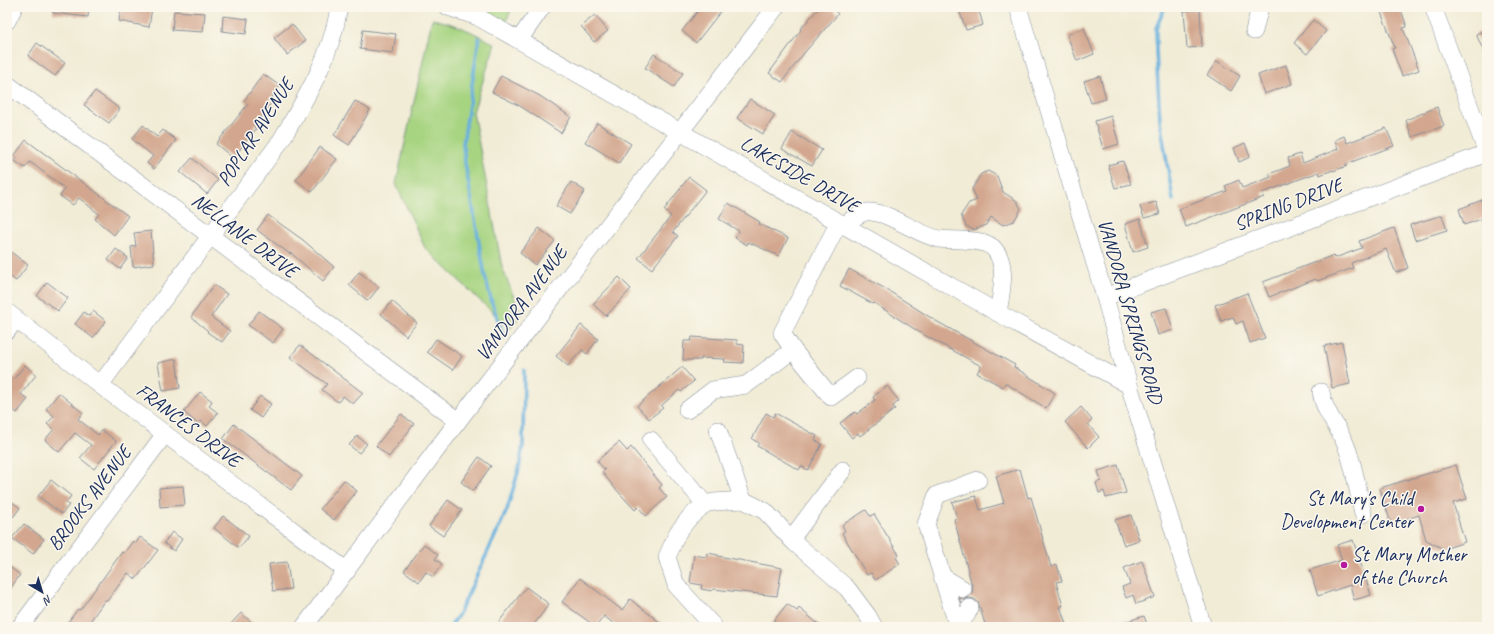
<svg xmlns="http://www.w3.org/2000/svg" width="1494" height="634" font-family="Caveat,sans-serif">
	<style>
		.green { fill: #a7d481; stroke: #618270 }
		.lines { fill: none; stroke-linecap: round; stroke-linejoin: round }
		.stream { stroke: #67b0de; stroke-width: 3.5 }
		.building { fill: #d3a78f }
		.minor-casing { stroke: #868e9a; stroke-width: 18 }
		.minor { stroke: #fff; stroke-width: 17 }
		.poi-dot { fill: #b5179e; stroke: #fbf7ec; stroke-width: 1.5 }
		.labels { text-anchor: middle; stroke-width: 3; stroke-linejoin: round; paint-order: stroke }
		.street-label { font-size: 20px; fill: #1b2f5e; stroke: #fbf7ec }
		.poi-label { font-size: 20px; fill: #1b2f5e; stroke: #fbf7ec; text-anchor: end }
	</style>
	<rect width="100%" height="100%" fill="#fbf7ec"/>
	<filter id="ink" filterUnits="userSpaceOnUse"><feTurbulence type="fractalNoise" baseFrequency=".025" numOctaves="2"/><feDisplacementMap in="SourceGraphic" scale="8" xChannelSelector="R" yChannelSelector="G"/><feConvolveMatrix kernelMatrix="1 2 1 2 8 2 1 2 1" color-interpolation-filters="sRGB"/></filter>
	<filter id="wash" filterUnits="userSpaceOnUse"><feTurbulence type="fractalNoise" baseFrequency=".012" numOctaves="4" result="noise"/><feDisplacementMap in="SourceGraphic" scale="16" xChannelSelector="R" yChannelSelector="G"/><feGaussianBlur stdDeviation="0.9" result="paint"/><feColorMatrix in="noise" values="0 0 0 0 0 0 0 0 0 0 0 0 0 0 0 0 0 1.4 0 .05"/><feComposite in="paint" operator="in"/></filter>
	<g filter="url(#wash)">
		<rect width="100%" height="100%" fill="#f1ecd6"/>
		<g class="green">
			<path d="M472 7H512L505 25 488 12Z"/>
			<path d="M432 19C455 23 475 33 495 44L473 112 502 267 521 315 510 329 425 248 396 184Z"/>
		</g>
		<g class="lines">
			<g class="stream">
				<path d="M1165 7 1156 28V51L1160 120 1173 200"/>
				<path d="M479 38 463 144 465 163 485 276 492 303 503 334"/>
				<path d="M450 627 459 614 507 510 519 469 523 445 524 370"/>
			</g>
		</g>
		<g id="blocks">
			<g class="building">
				<path d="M53 7H89L88 17 53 13Z"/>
				<path d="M121 7 152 8 149 27 119 21Z"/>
				<path d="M701 7H724L696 43 682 31Z"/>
				<path d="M820 7H831L838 14 804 53 782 82 769 73 801 30 800 29Z"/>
				<path d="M958 7H978L983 25 966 30Z"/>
				<path d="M1379 7H1400L1407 27 1403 28 1419 70 1402 76 1392 49 1395 48Z"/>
				<path d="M1200 10 1202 47 1187 48 1184 11Z"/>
				<path d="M174 11 205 13 203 32 172 30Z"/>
				<path d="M595 15 608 31 594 42 581 26Z"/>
				<path d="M223 16 248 19 246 34 222 31Z"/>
				<path d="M1313 20 1326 31 1307 54 1294 43Z"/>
				<path d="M292 24 305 41 287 55 274 38Z"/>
				<path d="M1084 28 1094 54 1077 61 1067 35Z"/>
				<path d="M1487 29V59L1476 34Z"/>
				<path d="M363 30 396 34 393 53 360 49Z"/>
				<path d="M37 43 65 63 55 76 28 56Z"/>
				<path d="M654 54 683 73 674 87 645 68Z"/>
				<path d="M1217 61 1240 76 1231 91 1207 75Z"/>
				<path d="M1286 65 1292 84 1264 94 1258 75Z"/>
				<path d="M263 74 280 86 270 100 272 102 254 127 256 129 233 158 216 144 248 104 244 101Z"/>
				<path d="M501 76 540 96 571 117 561 133 520 106 492 92Z"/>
				<path d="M1100 76 1106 99 1091 103 1084 81Z"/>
				<path d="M95 91 120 109 109 123 84 105Z"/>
				<path d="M750 99 775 115 763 134 737 118Z"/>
				<path d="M355 101 370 110 349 145 334 135Z"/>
				<path d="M1437 107 1444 126 1412 137 1406 120Z"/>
				<path d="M1111 116 1119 144 1103 149 1095 121Z"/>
				<path d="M597 123 631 144 619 163 585 142Z"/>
				<path d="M143 125 157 137 163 130 176 140 154 169 147 163 153 156 132 139Z"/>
				<path d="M1386 128 1394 146 1346 164 1347 166 1333 171V170L1320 175 1319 172 1262 193 1264 197 1186 227 1179 209 1227 191 1225 186 1239 180 1242 188 1271 177 1269 174 1290 166 1288 158 1300 154 1303 163 1338 149 1335 140 1344 136 1347 143Z"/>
				<path d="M792 132 822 150 812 166 782 149Z"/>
				<path d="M26 140 128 216 114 235 95 219 99 214 79 198 73 205 60 196 65 189 54 180 30 162 25 168 15 161 17 158 14 156Z"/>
				<path d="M1245 143 1250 157 1239 162 1234 148Z"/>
				<path d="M320 147 337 159 312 192 296 180Z"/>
				<path d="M192 158 218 180 207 194 180 172Z"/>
				<path d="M1123 161 1131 184 1115 188 1108 165Z"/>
				<path d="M988 171 997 176 1003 192 1017 201 1021 209 1014 221 1003 225 991 217 986 225 974 230 966 226 961 215 969 203 977 200 972 189 981 174Z"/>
				<path d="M689 177 706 190 673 232 678 236 652 269 638 258 671 216 664 210Z"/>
				<path d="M571 182 585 191 570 214 556 206Z"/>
				<path d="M1487 198V217L1464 225 1459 209Z"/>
				<path d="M1156 202 1160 214 1144 218 1140 206Z"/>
				<path d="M728 203 760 222 759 224 788 238 779 256 748 242 747 245 735 238 739 231 719 219Z"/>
				<path d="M268 215 303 240 334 267 323 281 291 253 290 254 257 230Z"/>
				<path d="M1439 216H1442L1447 230 1415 240 1410 225Z"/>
				<path d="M1140 219 1148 247 1133 252 1125 224Z"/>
				<path d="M539 228 555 241 535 265 520 253Z"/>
				<path d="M1394 228 1408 268 1396 273 1386 249 1351 263 1353 268 1317 281 1316 279 1269 297 1263 282 1334 255 1335 258 1362 248 1359 241Z"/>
				<path d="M151 231 154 264 133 267 131 247 136 246 134 233Z"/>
				<path d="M7 249 28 265 16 281 7 274Z"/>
				<path d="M116 249 128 258 120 269 108 260Z"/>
				<path d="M849 269 884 288 936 321 1015 365 1014 367 1055 393 1046 408 1005 383 1003 387 977 373 981 366 919 332 874 303 873 304 840 286Z"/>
				<path d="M359 272 379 287 368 301 349 285Z"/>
				<path d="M619 277 631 289 606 316 593 304Z"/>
				<path d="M47 282 68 298 58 311 37 296Z"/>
				<path d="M214 285 227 294 211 317 230 331 222 342 207 332 208 331 191 317Z"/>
				<path d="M1247 293 1265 338 1250 343 1243 321 1236 324 1233 317 1221 321 1215 305Z"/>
				<path d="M392 301 417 323 406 336 381 314Z"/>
				<path d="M1166 308 1173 330 1158 335 1151 312Z"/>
				<path d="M93 311 106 321 93 338 75 324 84 312 89 316Z"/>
				<path d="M259 311 283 329 273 343 248 325Z"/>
				<path d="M581 325 598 339 587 354 582 350 568 366 556 356Z"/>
				<path d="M692 337 737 340V344L744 345 743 363 724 362 725 359 701 358V360H683L684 341H691Z"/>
				<path d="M436 339 462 356 453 370 427 352Z"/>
				<path d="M1342 342 1350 384 1332 388 1324 346Z"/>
				<path d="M300 345 363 393 353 404 343 396 338 402 322 390 327 384 290 357Z"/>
				<path d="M176 359 180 388 163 391 158 363Z"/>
				<path d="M25 365 36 375 21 394 28 399 17 413 7 405V387Z"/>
				<path d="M682 367 694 381 681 392 679 390 661 406 663 408 649 419 637 406Z"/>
				<path d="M887 386 899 401 893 406 895 409 860 436 858 433 852 438 840 423 855 412 857 414 875 400 873 397Z"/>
				<path d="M200 392 212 401 209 406 218 413 207 426 201 421 198 424 184 412Z"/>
				<path d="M59 393 83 413 78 419 98 435 102 430 116 441 94 469 80 458 91 445 75 433 59 452 45 440 54 429 47 424 54 416 46 409Z"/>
				<path d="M260 396 271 404 261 418 250 410Z"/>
				<path d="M1081 407 1092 420 1088 424 1099 437 1088 448 1065 422Z"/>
				<path d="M766 413 773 417 775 413 817 436 815 440 822 444 808 470 801 466 799 470 757 446 759 443 752 439Z"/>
				<path d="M401 414 414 424 389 457 376 446Z"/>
				<path d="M234 424 302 476 291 490 223 439Z"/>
				<path d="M357 436 367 444 359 453 349 445Z"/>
				<path d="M619 442 627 451 631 447 662 485 659 488 667 497 646 516 638 507 635 510 613 486 602 472 605 470 597 461Z"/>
				<path d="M479 457 491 466 473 491 461 482Z"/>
				<path d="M1118 465 1126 493 1106 498 1104 491 1099 493 1096 483 1101 481 1098 471Z"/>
				<path d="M1456 465 1467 499 1453 503 1465 542 1444 549 1426 540 1419 515 1391 524 1380 488Z"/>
				<path d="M1020 469 1028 498 1031 497 1051 567 1057 565 1062 581 1056 582 1063 606H1060L1067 627H986L978 602 974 599 969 598 964 600 961 603 959 598 963 599 968 598 972 594 973 589 954 519 957 518 952 502 976 496 980 510 1004 503 996 476Z"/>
				<path d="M51 480 71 496 66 503 69 505 62 514 38 496Z"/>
				<path d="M344 480 357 491 334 520 320 509Z"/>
				<path d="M183 486 185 505 160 507 159 488Z"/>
				<path d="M7 498 20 508 13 517 7 512Z"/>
				<path d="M448 500 462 510 443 536 429 526Z"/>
				<path d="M866 510 870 516 874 514 899 555 896 557 900 564 875 580 871 573 867 575 842 533 845 531 842 525Z"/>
				<path d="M1131 515 1139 540 1124 545 1115 520Z"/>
				<path d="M223 516 249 536 239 548 214 528Z"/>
				<path d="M24 524 44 539 33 554 12 538Z"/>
				<path d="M172 532 182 539 174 551 164 543Z"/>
				<path d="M140 537 158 550 136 579 128 573 107 601 105 600 86 627H64L78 609 80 610 122 552 124 553 133 541 136 543Z"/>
				<path d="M1353 540 1371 595 1354 600 1350 585 1318 596 1310 570 1342 560 1337 545Z"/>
				<path d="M424 544 438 555 435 559 442 564 433 577 426 572 419 582 404 571Z"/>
				<path d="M707 553 718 555V556L782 568 777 596 713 589 712 591 701 589 702 585 690 583 694 555 706 557Z"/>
				<path d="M1142 561 1155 597 1136 604 1133 595 1126 598 1122 587 1130 584 1124 568Z"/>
				<path d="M287 562 291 589 273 591 269 564Z"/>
				<path d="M7 565 20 575 7 593Z"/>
				<path d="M580 578 622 610 630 599 666 627H618L604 616 596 627 562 602Z"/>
				<path d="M526 587 549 604 532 627H495Z"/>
				<path d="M787 604 797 611 799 608 822 627H769Z"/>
				<path d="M241 613 257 627H228Z"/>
				<path d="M1144 616 1148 627H1115V625Z"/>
			</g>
		</g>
	</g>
	<g filter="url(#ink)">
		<use href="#blocks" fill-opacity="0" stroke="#868e9a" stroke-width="1"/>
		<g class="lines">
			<defs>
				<g id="minor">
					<path d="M448 7 478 17 998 313 1129 385"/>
					<path d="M1018 7 1105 297 1129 385 1203 627"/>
					<path d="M1433 7 1487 153"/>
					<path d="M7 21 14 7"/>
					<path d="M1254 31 1260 7"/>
					<path d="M519 40 542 7"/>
					<path d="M7 84 458 421"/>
					<path d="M845 225C853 219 861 210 871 212 894 214 915 234 939 239 954 241 986 237 995 250 1008 266 1001 294 998 313"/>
					<path d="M1105 297 1487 153"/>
					<path d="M7 312 100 385 347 571"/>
					<path d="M7 331 16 319"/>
					<path d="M793 350 782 333 839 222"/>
					<path d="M100 385 280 142C305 100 332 56 339 7"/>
					<path d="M1321 392C1324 413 1340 428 1347 448 1355 469 1358 492 1363 514"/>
					<path d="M687 410 713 390 746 385 793 350 831 397 857 378"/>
					<path d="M718 430 743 500"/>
					<path d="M651 440 705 504"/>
					<path d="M791 539 843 470"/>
					<path d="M943 577 963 589"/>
					<path d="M958 625 967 614 970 608"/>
					<path d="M20 627 165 434"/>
					<path d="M304 627 458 421 776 7"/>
					<path d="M714 627 676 585 667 557 678 532 690 517 705 504 714 502 743 500 765 511 795 543 847 588 868 616 874 627"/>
					<path d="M958 627 926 524 937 495 978 480"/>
				</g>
			</defs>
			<use href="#minor" class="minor-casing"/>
			<use href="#minor" class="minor"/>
		</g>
	</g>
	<g class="poi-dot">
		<circle cx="1421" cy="509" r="4"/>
		<circle cx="1344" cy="565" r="4"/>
	</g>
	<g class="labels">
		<g class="street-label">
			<text transform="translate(255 132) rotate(-57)" y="7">POPLAR AVENUE</text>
			<text transform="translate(800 174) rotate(30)" y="7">LAKESIDE DRIVE</text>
			<text transform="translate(1288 204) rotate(-21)" y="7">SPRING DRIVE</text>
			<text transform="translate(245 235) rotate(37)" y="7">NELLANE DRIVE</text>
			<text transform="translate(521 303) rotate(-53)" y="7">VANDORA AVENUE</text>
			<text transform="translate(1131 311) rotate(74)" y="7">VANDORA SPRINGS ROAD</text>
			<text transform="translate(189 425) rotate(37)" y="7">FRANCES DRIVE</text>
			<text transform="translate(89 498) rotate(-53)" y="7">BROOKS AVENUE</text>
		</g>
		<g class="poi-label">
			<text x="1413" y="505">St Mary's Child<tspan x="1413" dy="23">Development Center</tspan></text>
			<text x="1352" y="561" text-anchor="start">St Mary Mother<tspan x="1352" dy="23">of the Church</tspan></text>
		</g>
	</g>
	<rect width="1494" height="634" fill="none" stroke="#fbf7ec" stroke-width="24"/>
	<g transform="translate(42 592) rotate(142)" stroke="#fbf7ec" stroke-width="3" paint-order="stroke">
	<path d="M0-3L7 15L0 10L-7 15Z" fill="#1b2f5e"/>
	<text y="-6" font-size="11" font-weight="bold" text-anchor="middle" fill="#1b2f5e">N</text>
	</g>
</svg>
